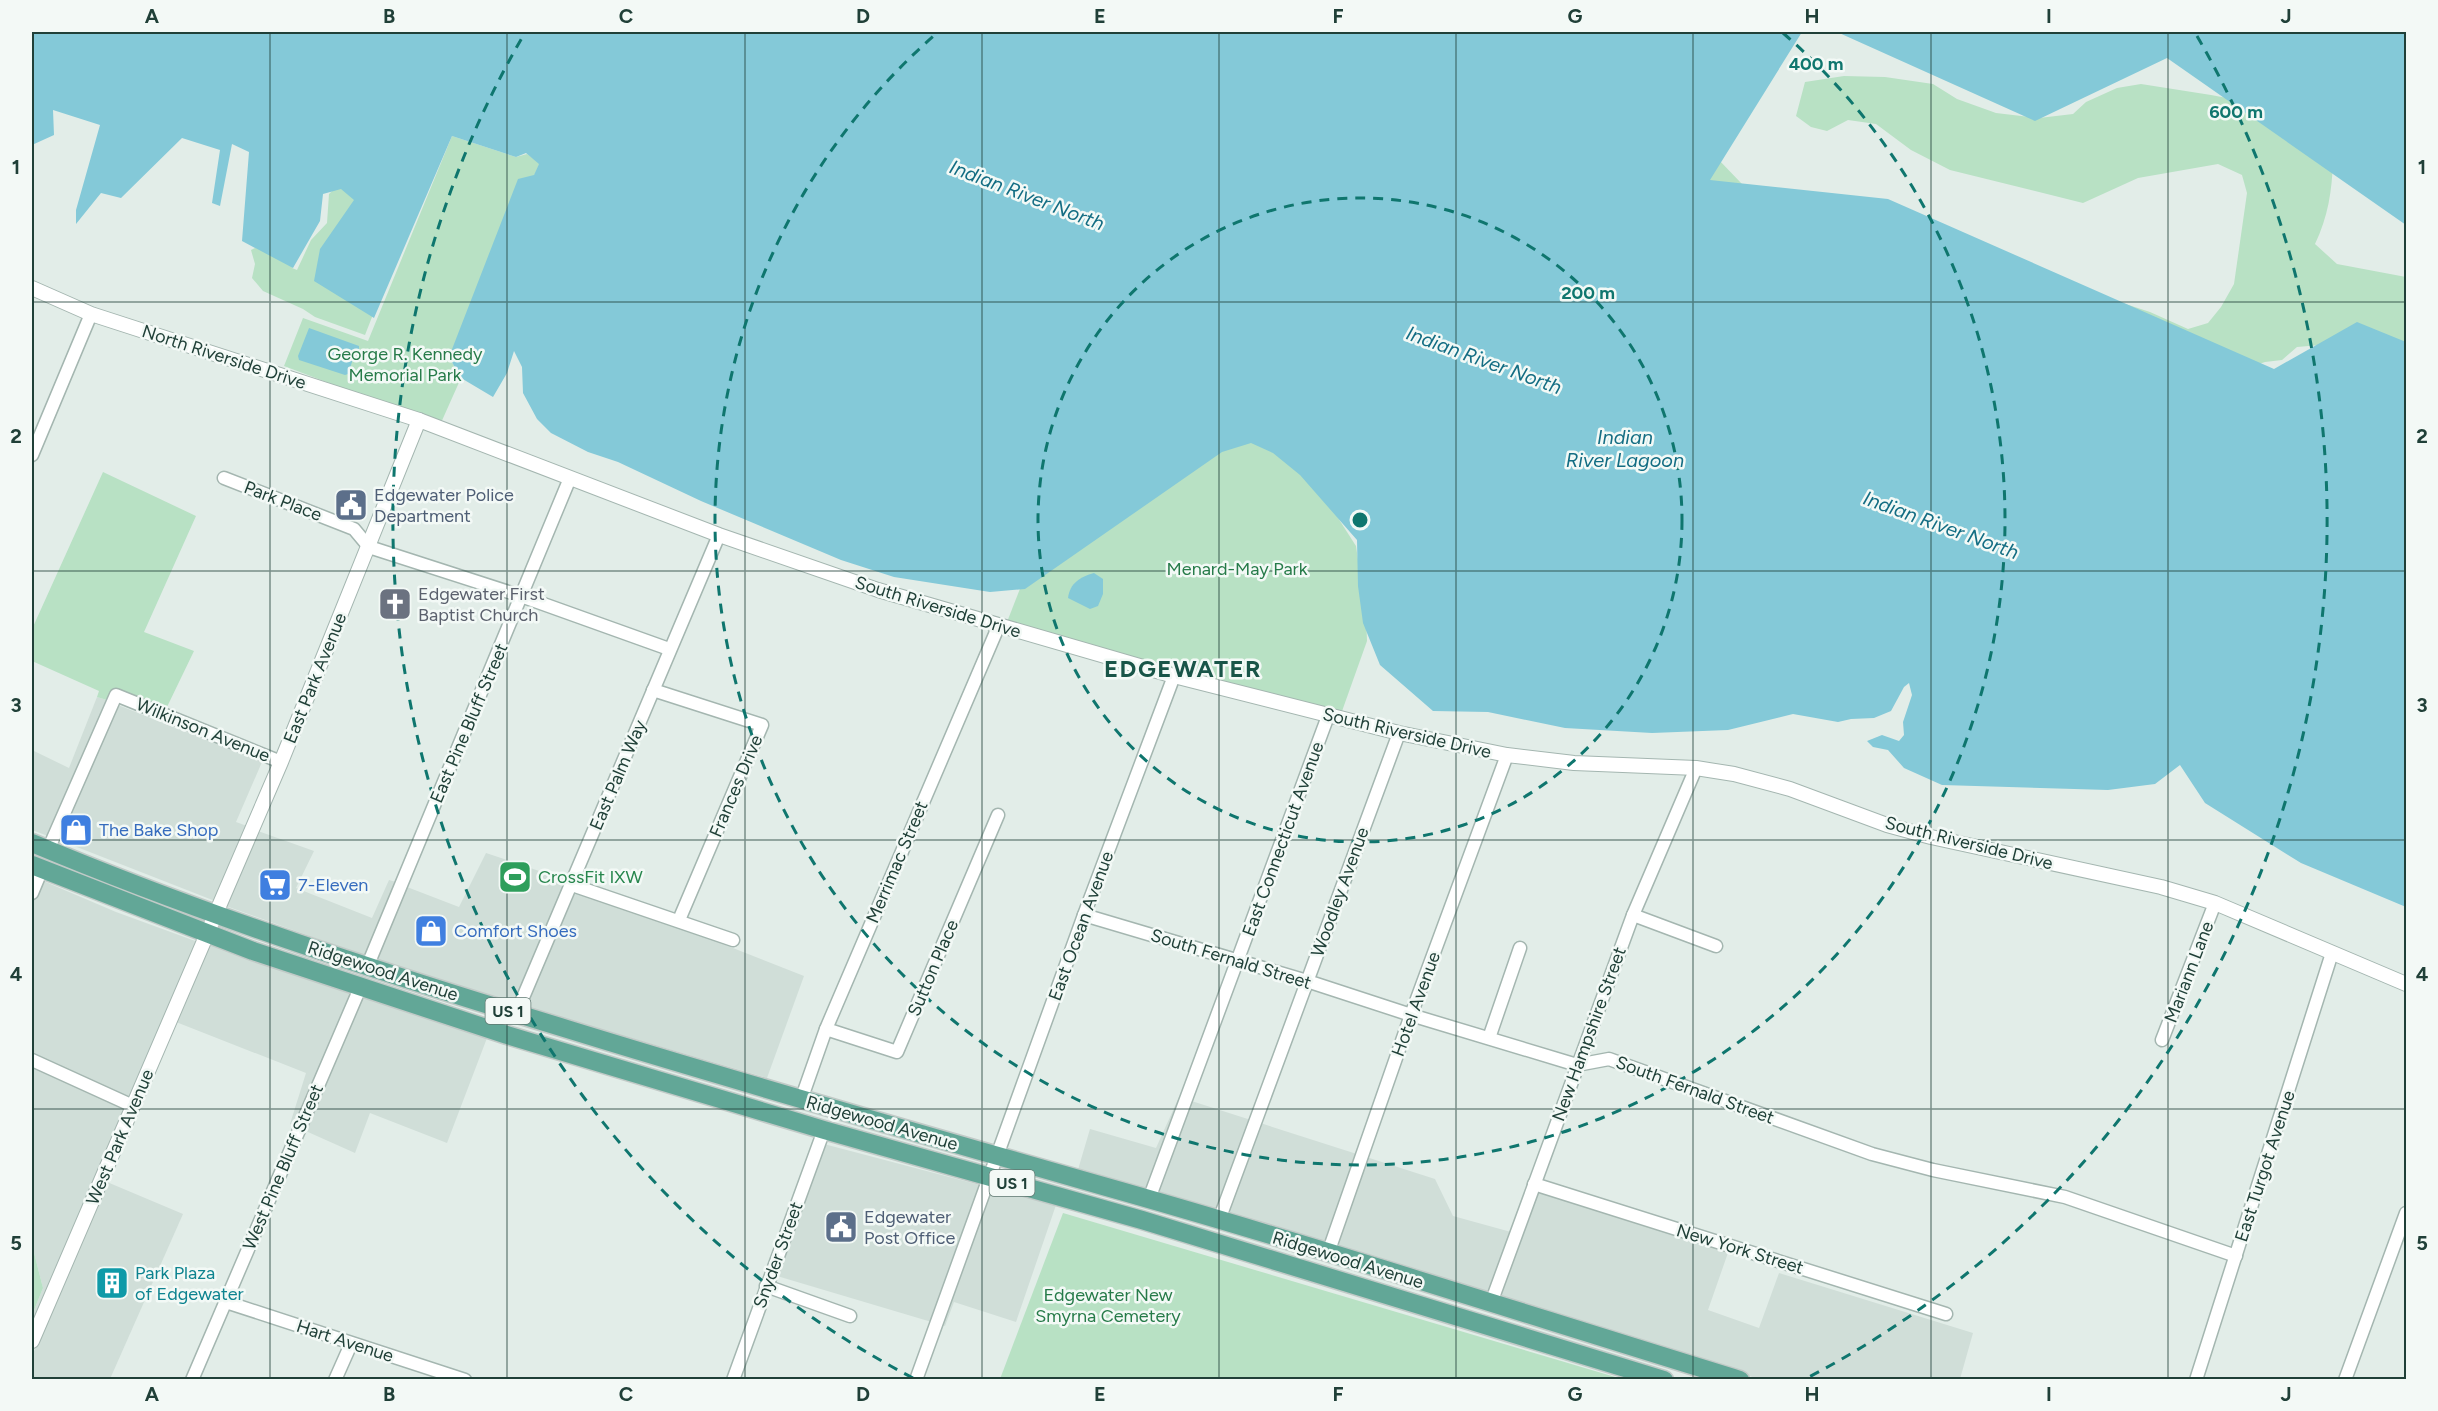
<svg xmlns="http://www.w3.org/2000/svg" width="2438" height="1411" font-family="Figtree,sans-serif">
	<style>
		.built { fill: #d0ded8 }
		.green { fill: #b8e1c4 }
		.water { fill: #84c9d8 }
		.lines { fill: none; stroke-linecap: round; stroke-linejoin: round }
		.minor-casing { stroke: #a4b6b0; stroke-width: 15 }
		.tertiary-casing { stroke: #a4b6b0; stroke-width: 16 }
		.primary-casing { stroke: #c1cac7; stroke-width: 21 }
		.minor { stroke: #fff; stroke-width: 12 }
		.tertiary { stroke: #fff; stroke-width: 14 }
		.primary { stroke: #62a797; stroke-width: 18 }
		.grid { fill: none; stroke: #204038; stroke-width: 1.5; stroke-opacity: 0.55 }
		.ring { fill: none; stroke: #0f766e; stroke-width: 3; stroke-dasharray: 10 8 }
		.labels { text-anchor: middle; stroke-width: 5; stroke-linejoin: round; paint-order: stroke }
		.shield { fill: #f3f9f6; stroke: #5f7871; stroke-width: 1.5 }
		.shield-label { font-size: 16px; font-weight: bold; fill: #204038 }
		.park-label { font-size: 18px; fill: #267b49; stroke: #f3f9f6 }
		.street-label { font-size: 18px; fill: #204038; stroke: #f3f9f6 }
		.service-label { font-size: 18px; fill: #4e5e75; stroke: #f3f9f6; text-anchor: start }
		.worship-label { font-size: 18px; fill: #5b616d; stroke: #f3f9f6; text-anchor: start }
		.shop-label { font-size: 18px; fill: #366cbe; stroke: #f3f9f6; text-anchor: start }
		.leisure-label { font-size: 18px; fill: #27864d; stroke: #f3f9f6; text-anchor: start }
		.culture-label { font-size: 18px; fill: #0d838f; stroke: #f3f9f6; text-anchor: start }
		.water-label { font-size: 20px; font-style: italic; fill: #136d83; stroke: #f3f9f6 }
		.district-label { font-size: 24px; font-weight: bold; letter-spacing: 1.5px; fill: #195548; stroke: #f3f9f6 }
		.centre { fill: #0f766e; stroke: #f3f9f6; stroke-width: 3 }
		.ring-label { font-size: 18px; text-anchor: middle; font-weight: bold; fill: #0f766e; stroke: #f3f9f6; stroke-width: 5; stroke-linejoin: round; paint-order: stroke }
		.neatline { fill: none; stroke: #204038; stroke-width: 2 }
		.grid-label { font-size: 20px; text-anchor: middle; font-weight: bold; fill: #204038 }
	</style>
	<rect width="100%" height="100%" fill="#e2ede8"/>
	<g class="built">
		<path d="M97 697 107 700 48 836 32 830V750L69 768Z"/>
		<path d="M118 705 262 762 236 822 247 826 215 901 59 840Z"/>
		<path d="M258 831 314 851 296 888 372 918 389 880 396 882 365 956 226 906Z"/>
		<path d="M486 853 566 880V882L513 1004 376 960 407 887 459 907Z"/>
		<path d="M41 880 116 912 198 942 130 1099 32 1054V903Z"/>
		<path d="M578 887 804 976 767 1078 525 1007Z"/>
		<path d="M210 945 487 1038 447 1143 370 1113 355 1153 290 1124 306 1073 176 1022Z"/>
		<path d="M32 1067 126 1109 32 1325V1315L43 1288 32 1245Z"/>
		<path d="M1179 1097 1435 1179 1453 1216 1511 1232 1528 1184 1730 1247 1708 1310 1759 1328 1779 1273 1973 1333 1960 1379H1759L1077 1173 1090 1129 1156 1148Z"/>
		<path d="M820 1143 1056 1205 1016 1322 954 1302 945 1326 767 1273Z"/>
		<path d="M107 1182 183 1214 110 1379 32 1380V1356Z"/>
	</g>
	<g class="green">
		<path d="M1844 76 1885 77 1933 84 1957 99 1996 113 2039 118 2073 114 2086 102 2117 88 2141 84 2211 95 2227 98 2333 161C2332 191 2328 217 2315 244L2337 264 2406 277V346L2344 343 2297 347 2282 360 2265 362 2241 370 1652 185 1718 159 1742 184 2089 292 2150 312 2188 329 2208 323 2221 307 2234 284 2247 193 2242 175 2218 164 2138 178 2083 203 1950 170 1911 150 1876 124 1848 120 1827 131 1811 127 1796 116 1805 82Z"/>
		<path d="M452 136 516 157 527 154 540 163 449 357 461 378 440 425 284 366 303 318 368 341Z"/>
		<path d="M335 188 355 191 374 312 365 335 315 317 303 309 263 291 252 278 255 264 251 250 257 247 290 259 292 268 297 270 311 240 327 223 329 194Z"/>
		<path d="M1189 413 1301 460 1356 546 1366 614 1367 641 1341 714 1007 622 1023 581Z"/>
		<path d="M103 472 196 516 144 632 194 651 166 709 118 690 111 692 107 700 97 697 99 691 32 661V629Z"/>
		<path d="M1063 1213 1622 1379H1000Z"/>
		<path d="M32 1245 43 1288 32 1315Z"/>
	</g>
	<g class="water">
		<path d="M32 32H1802L1710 180 1888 199 2274 369 2357 322 2406 342V907L2301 863 2205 803 2180 765 2155 784 2108 790 1942 785 1904 768 1888 750 1873 747 1867 741 1882 735 1899 741 1904 735 1903 722 1912 695 1909 683 1904 687 1891 711 1874 718 1851 719 1838 722 1793 714 1728 730 1652 733 1565 728 1488 712 1433 711 1380 665 1363 623 1358 586 1357 540 1300 475 1273 453 1251 443 1222 452 1025 589 990 592 894 577 841 560 701 501 618 462 588 452 551 433 537 419 523 393 522 367 514 351 507 373 493 397 461 378 449 357 518 179 534 175 539 164 526 153 516 157 452 136 374 318 314 281 320 249 354 200 341 189 323 194 320 221 293 268 242 241 249 152 232 144 220 206 212 203 220 150 182 138 121 198 101 193 76 224V210L100 125 53 110 54 135 32 145Z"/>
		<path d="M1837 32H2406V225L2167 58 2035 121Z"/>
		<path d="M309 328 359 346V350L355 353 348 374 345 375 299 360 298 356Z"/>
		<path d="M1094 573 1103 579V594L1098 606 1090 609 1068 598C1070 583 1080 577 1094 573Z"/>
	</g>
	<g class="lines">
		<defs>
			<g id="minor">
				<path d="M32 455 91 314"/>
				<path d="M224 478 354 529 369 547 521 596 669 649"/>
				<path d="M653 690 762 725 679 920"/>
				<path d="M48 850 116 695 281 762"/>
				<path d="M572 885 733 940"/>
				<path d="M32 893 42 869"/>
				<path d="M1084 915 1307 981 1411 1015 1577 1065 1609 1059 1872 1154 1933 1170 2065 1197 2236 1256"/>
				<path d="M1633 915 1716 946"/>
				<path d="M367 967 570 478"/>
				<path d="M516 1014 719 535"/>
				<path d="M826 1029 897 1052 998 815"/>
				<path d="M1489 1038 1520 948"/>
				<path d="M2162 1040 2215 903"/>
				<path d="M32 1060 133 1106"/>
				<path d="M801 1100 826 1029 999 625"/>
				<path d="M1534 1184 1946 1314"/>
				<path d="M1149 1199 1328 716"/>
				<path d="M1219 1220 1399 733"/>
				<path d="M1328 1253 1411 1015 1507 755"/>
				<path d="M766 1286 850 1316"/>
				<path d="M226 1302 465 1380"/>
				<path d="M1491 1303 1633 915 1696 768"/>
				<path d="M192 1380 360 988"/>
				<path d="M335 1380 351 1344"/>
				<path d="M733 1380 824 1130"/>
				<path d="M916 1380 1084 915 1174 676"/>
				<path d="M2196 1380 2332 953"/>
				<path d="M2345 1380 2406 1213"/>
			</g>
			<g id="tertiary">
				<path d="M32 288 91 314 419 420 719 535 878 590 1174 676 1399 733 1507 755 1574 763 1696 768 1734 774 1790 789 1887 825 1931 837 2161 887 2215 903 2406 984"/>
				<path d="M32 1341 281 762 419 420"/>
			</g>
			<g id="primary">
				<path d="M32 843C206 916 386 974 567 1029 745 1084 924 1135 1103 1186 1316 1246 1528 1315 1740 1380"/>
				<path d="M32 865 253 951 507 1035 824 1130 1142 1220 1664 1380"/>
			</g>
		</defs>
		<use href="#minor" class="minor-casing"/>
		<use href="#tertiary" class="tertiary-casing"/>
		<use href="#primary" class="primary-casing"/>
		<use href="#minor" class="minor"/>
		<use href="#tertiary" class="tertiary"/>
		<use href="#primary" class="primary"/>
	</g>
	<path class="grid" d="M270 32V1380M507 32V1380M745 32V1380M982 32V1380M1219 32V1380M1456 32V1380M1693 32V1380M1931 32V1380M2168 32V1380M32 302H2406M32 571H2406M32 840H2406M32 1109H2406"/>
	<g class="ring">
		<circle cx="1360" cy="520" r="322"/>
		<path d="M1783 33A645 645 0 1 1 937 33"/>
		<path d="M913 1378A967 967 0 0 1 523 36M2197 36A967 967 0 0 1 1807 1378"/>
	</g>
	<defs>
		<symbol id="civic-square" viewBox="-11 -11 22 22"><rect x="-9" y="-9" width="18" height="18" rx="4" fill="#5c6f8a" stroke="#f3f9f6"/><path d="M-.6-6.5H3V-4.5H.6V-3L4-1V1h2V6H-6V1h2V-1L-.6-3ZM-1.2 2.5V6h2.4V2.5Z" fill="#fff"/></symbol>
		<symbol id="church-square" viewBox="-11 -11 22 22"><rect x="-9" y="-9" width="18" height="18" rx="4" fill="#6b7280" stroke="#f3f9f6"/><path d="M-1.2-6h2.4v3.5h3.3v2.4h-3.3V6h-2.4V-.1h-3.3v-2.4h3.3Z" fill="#fff"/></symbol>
		<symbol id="shop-square" viewBox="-11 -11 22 22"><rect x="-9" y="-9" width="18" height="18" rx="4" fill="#3f7fe0" stroke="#f3f9f6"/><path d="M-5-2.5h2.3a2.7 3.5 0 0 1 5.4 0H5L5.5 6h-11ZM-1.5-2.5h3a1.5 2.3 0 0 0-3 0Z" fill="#fff"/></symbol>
		<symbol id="stadium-square" viewBox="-11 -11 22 22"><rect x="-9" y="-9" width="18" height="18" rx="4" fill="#2e9e5b" stroke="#f3f9f6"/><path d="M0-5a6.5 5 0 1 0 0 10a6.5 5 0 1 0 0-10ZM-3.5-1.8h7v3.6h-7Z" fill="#fff"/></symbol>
		<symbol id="supermarket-square" viewBox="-11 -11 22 22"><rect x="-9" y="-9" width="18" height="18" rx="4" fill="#3f7fe0" stroke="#f3f9f6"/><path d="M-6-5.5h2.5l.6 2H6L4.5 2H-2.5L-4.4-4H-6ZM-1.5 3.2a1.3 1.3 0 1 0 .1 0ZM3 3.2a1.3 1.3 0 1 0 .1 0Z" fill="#fff"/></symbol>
		<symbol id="building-square" viewBox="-11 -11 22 22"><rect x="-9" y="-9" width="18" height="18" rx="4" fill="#0f9aa8" stroke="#f3f9f6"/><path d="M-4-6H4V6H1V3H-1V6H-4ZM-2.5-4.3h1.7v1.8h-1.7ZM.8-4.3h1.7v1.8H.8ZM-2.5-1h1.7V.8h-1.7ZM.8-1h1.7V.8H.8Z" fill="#fff"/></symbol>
	</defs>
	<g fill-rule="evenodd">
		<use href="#civic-square" x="332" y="486" width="38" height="38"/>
		<use href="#church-square" x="376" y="585" width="38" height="38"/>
		<use href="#shop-square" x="57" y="811" width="38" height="38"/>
		<use href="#stadium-square" x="496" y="858" width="38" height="38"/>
		<use href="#supermarket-square" x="256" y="866" width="38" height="38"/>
		<use href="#shop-square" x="412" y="912" width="38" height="38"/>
		<use href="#civic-square" x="822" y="1208" width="38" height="38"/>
		<use href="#building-square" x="93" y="1264" width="38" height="38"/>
	</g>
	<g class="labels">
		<g class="shield">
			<rect x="485.5" y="998" width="45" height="26" rx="4.5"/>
			<rect x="989.5" y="1170" width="45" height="26" rx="4.5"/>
		</g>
		<g class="shield-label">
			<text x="508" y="1017">US 1</text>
			<text x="1012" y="1189">US 1</text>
		</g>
		<g class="park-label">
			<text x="405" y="360">George R. Kennedy<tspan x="405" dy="21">Memorial Park</tspan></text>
			<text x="1237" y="575">Menard-May Park</text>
			<text x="1108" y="1301">Edgewater New<tspan x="1108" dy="21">Smyrna Cemetery</tspan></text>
		</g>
		<g class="street-label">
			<text transform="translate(224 357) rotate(18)" y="6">North Riverside Drive</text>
			<text transform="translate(283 501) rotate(21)" y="6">Park Place</text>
			<text transform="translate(938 607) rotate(17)" y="6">South Riverside Drive</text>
			<text transform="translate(315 678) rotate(-68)" y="6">East Park Avenue</text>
			<text transform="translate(469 723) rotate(-67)" y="6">East Pine Bluff Street</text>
			<text transform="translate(203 730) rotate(22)" y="6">Wilkinson Avenue</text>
			<text transform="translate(1407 733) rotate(13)" y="6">South Riverside Drive</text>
			<text transform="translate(618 775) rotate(-67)" y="6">East Palm Way</text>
			<text transform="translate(736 786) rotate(-67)" y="6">Frances Drive</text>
			<text transform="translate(1283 839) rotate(-70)" y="6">East Connecticut Avenue</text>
			<text transform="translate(1969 843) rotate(14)" y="6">South Riverside Drive</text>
			<text transform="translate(897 862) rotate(-67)" y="6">Merrimac Street</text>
			<text transform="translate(1340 892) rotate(-70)" y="6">Woodley Avenue</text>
			<text transform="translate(1081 926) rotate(-70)" y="6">East Ocean Avenue</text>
			<text transform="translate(1231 959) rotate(17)" y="6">South Fernald Street</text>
			<text transform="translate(933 968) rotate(-67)" y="6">Sutton Place</text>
			<text transform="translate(383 971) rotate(18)" y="6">Ridgewood Avenue</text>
			<text transform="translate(2189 972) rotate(-69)" y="6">Mariann Lane</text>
			<text transform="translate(1416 1004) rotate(-70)" y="6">Hotel Avenue</text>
			<text transform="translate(1589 1034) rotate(-70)" y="6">New Hampshire Street</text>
			<text transform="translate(1695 1090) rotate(20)" y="6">South Fernald Street</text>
			<text transform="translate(882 1123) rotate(16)" y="6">Ridgewood Avenue</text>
			<text transform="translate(120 1137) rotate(-67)" y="6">West Park Avenue</text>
			<text transform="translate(2265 1166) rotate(-72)" y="6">East Turgot Avenue</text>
			<text transform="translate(283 1167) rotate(-67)" y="6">West Pine Bluff Street</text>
			<text transform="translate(1740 1249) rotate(17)" y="6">New York Street</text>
			<text transform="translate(778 1255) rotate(-70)" y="6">Snyder Street</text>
			<text transform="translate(1348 1260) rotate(17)" y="6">Ridgewood Avenue</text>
			<text transform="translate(345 1341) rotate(18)" y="6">Hart Avenue</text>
		</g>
		<g class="service-label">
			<text x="374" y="501">Edgewater Police<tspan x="374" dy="21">Department</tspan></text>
			<text x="864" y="1223">Edgewater<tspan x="864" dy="21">Post Office</tspan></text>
		</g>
		<g class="worship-label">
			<text x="418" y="600">Edgewater First<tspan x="418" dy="21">Baptist Church</tspan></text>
		</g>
		<g class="shop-label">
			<text x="99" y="836">The Bake Shop</text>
			<text x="298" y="891">7-Eleven</text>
			<text x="454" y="937">Comfort Shoes</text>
		</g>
		<g class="leisure-label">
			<text x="538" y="883">CrossFit IXW</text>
		</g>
		<g class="culture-label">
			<text x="135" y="1279">Park Plaza<tspan x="135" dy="21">of Edgewater</tspan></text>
		</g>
		<g class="water-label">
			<text transform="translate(1027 195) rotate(21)" y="7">Indian River North</text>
			<text transform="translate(1484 360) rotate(20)" y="7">Indian River North</text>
			<text x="1625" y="444">Indian<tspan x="1625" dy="23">River Lagoon</tspan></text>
			<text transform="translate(1941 525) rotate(20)" y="7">Indian River North</text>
		</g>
		<g class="district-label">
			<text x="1183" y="677">EDGEWATER</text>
		</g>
	</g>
	<circle cx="1360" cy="520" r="9" class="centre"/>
	<g class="ring-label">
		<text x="1816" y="70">400 m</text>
		<text x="2236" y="118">600 m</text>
		<text x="1588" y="299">200 m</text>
	</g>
	<rect width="2438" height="1411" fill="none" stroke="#f3f9f6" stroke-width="66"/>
	<rect x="33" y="33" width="2372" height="1345" class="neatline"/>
	<g class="grid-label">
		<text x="152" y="23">A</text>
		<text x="389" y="23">B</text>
		<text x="626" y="23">C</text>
		<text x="863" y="23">D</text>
		<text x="1100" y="23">E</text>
		<text x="1338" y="23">F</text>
		<text x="1575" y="23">G</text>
		<text x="1812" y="23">H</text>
		<text x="2049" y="23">I</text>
		<text x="2286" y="23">J</text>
		<text x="16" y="174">1</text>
		<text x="2422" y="174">1</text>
		<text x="16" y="443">2</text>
		<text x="2422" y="443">2</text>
		<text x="16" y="712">3</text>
		<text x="2422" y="712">3</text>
		<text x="16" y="981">4</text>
		<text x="2422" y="981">4</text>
		<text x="16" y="1250">5</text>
		<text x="2422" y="1250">5</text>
		<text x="152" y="1401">A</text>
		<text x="389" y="1401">B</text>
		<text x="626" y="1401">C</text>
		<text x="863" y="1401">D</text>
		<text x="1100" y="1401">E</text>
		<text x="1338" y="1401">F</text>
		<text x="1575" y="1401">G</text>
		<text x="1812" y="1401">H</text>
		<text x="2049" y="1401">I</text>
		<text x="2286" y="1401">J</text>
	</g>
</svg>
